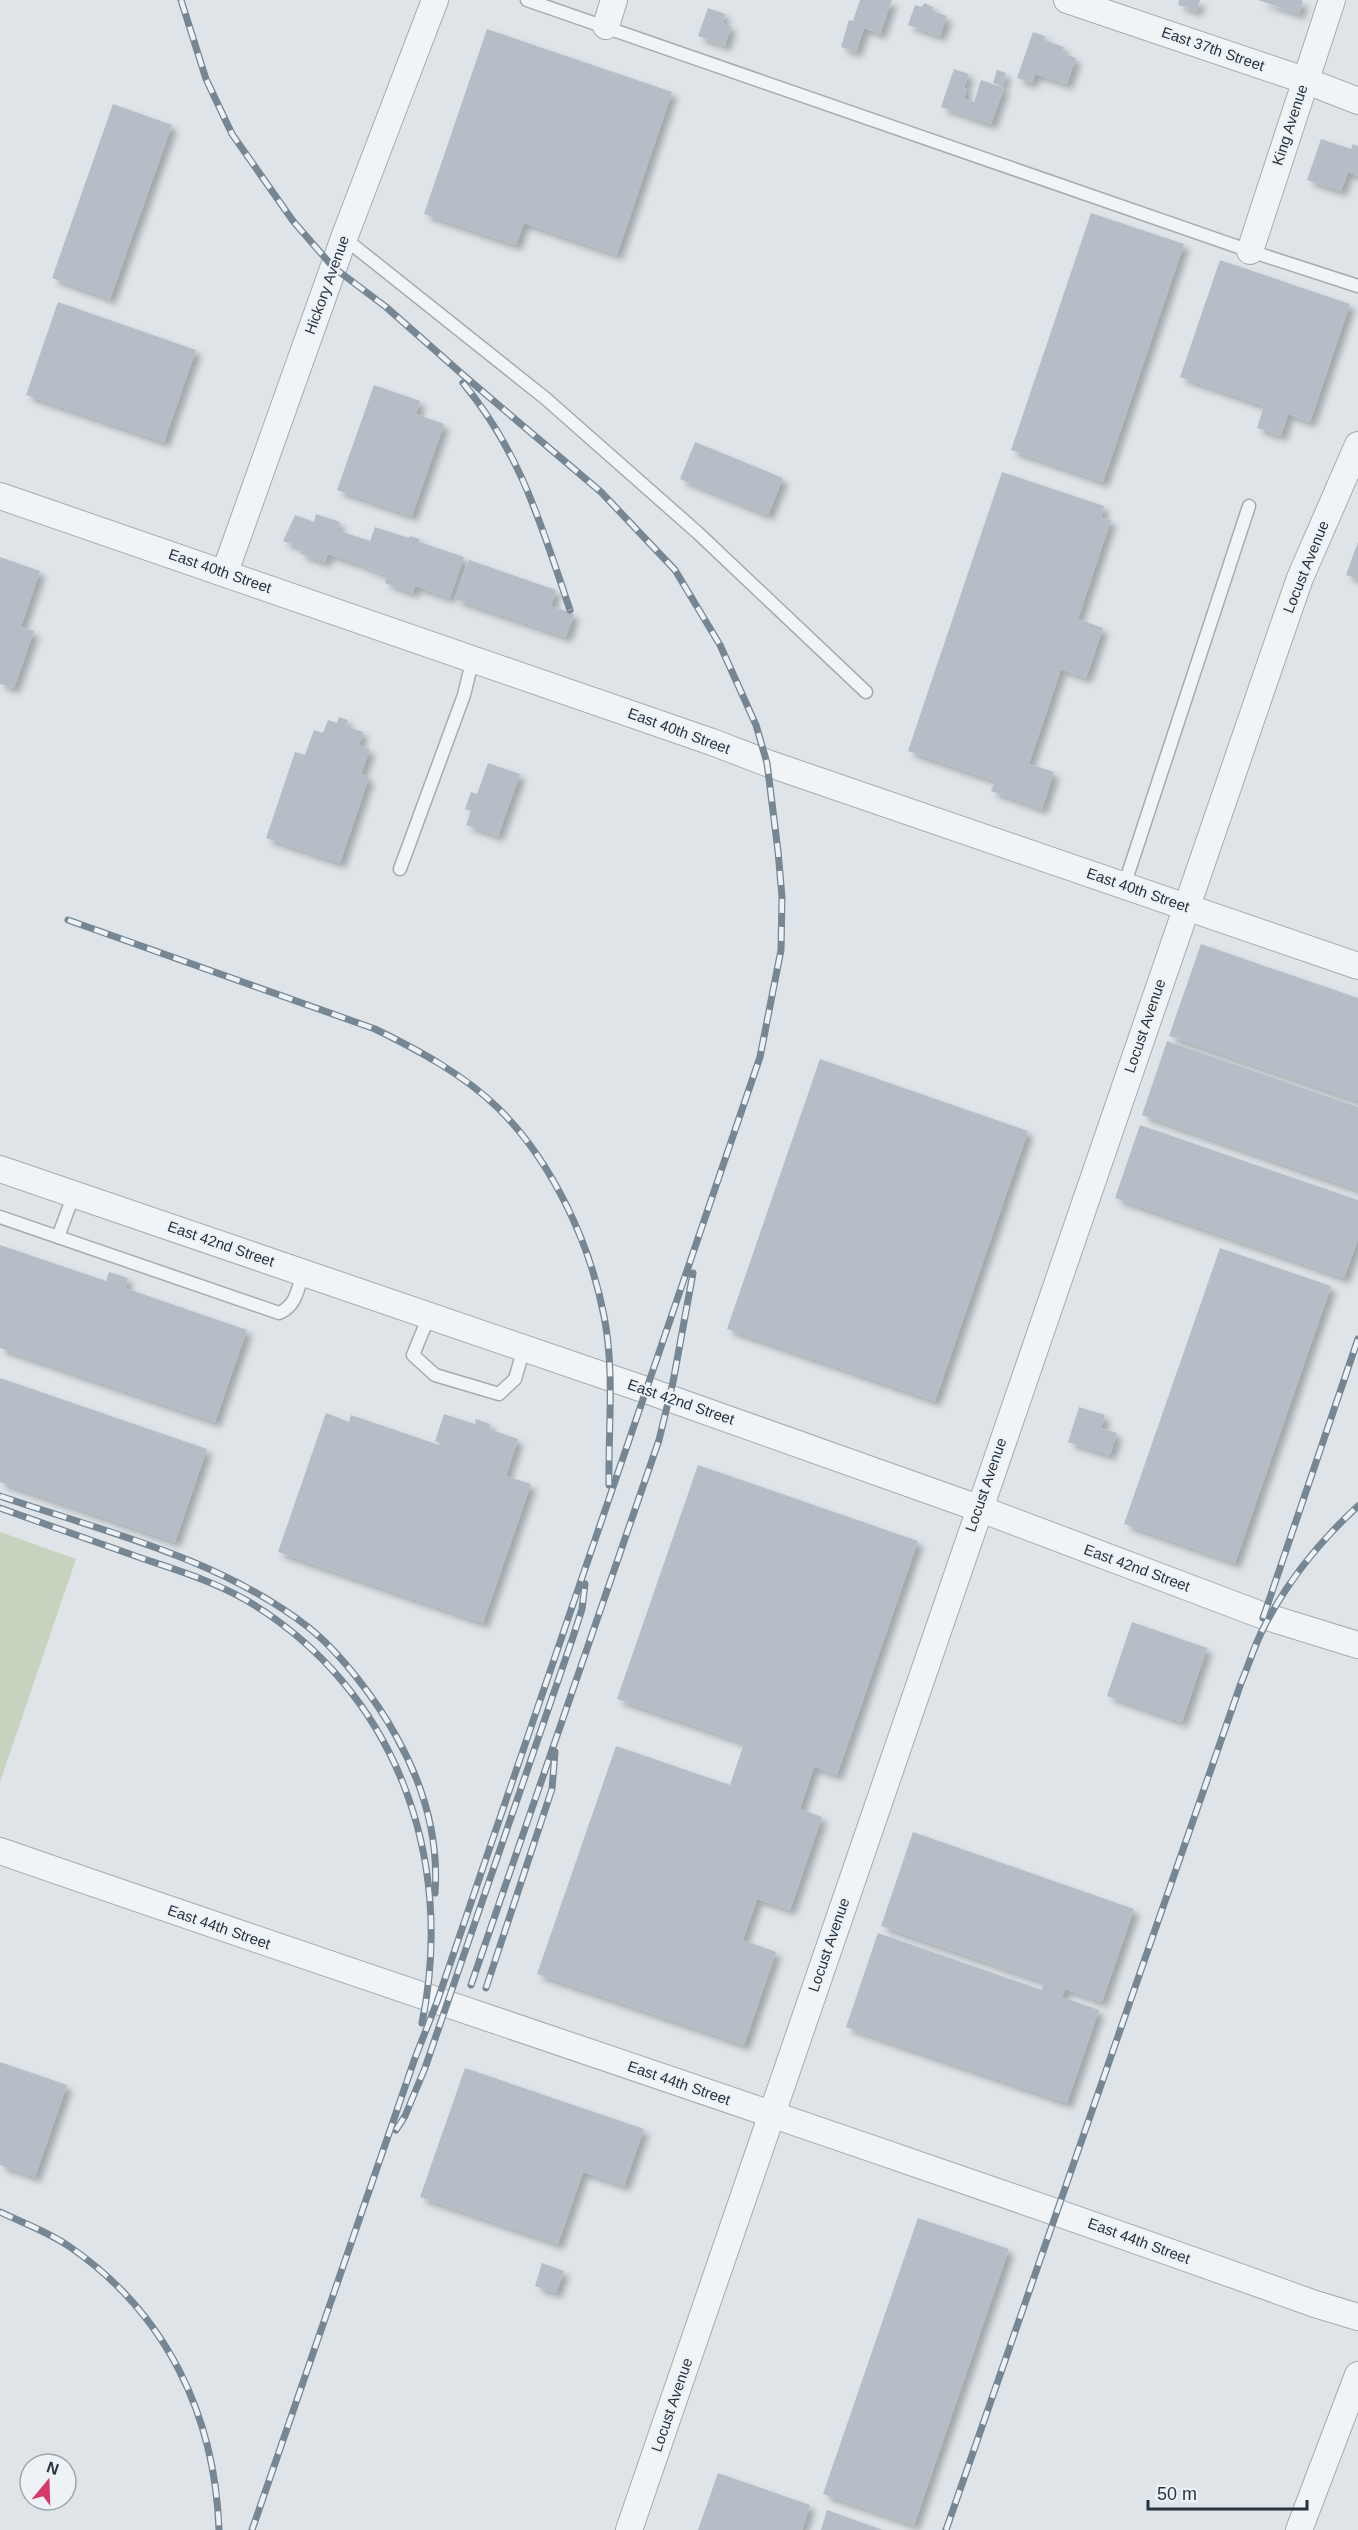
<svg xmlns="http://www.w3.org/2000/svg" width="1358" height="2530" font-family="Arial,sans-serif">
	<style>
		.green { fill: #c7d3be }
		.building { fill: #b5bec6; filter: url(#shadow) }
		.lines { fill: none; stroke-linecap: round; stroke-linejoin: round }
		.service-casing { stroke: #a3acb2; stroke-width: 15 }
		.minor-casing { stroke: #a3acb2; stroke-width: 28 }
		.service { stroke: #f1f4f6; stroke-width: 12 }
		.minor { stroke: #f1f4f6; stroke-width: 26 }
		.rail-casing { stroke: #768693; stroke-width: 7 }
		.rail { stroke: #edf2f6; stroke-width: 4.5; stroke-dasharray: 14; stroke-linecap: butt }
		.labels { text-anchor: middle; stroke-width: 4.5; stroke-linejoin: round; paint-order: stroke }
		.street-label { font-size: 15px; fill: #263440; stroke: #edf2f6 }
	</style>
	<defs>
		<filter id="shadow"><feDropShadow dx="5.5" dy="5.5" stdDeviation="3" flood-color="#0004"/></filter>
	</defs>
	<rect width="100%" height="100%" fill="#dee4e8"/>
	<path class="green" d="M0 1532 76 1559 0 1782Z"/>
	<g class="building">
		<path d="M860 0H892L880 34 864 28 856 52 841 47 849 20 853 21Z"/>
		<path d="M1179 0H1200L1197 11 1178 5Z"/>
		<path d="M1258 0H1300L1303 1 1299 14Z"/>
		<path d="M924 3 933 7 932 11 947 16 940 36 908 25 915 5 922 7Z"/>
		<path d="M708 8 725 14 722 23 731 26 725 46 698 36Z"/>
		<path d="M487 29 672 92 617 255 524 223 516 245 424 214Z"/>
		<path d="M1033 32 1045 36 1044 40 1064 47 1062 53 1076 58 1067 84 1035 74 1032 83 1017 78Z"/>
		<path d="M954 69 969 74 964 88 967 89 964 99 974 102 981 80 1004 88 991 124 941 107Z"/>
		<path d="M997 70 1006 73 1002 86 993 83Z"/>
		<path d="M113 104 172 125 110 299 52 278Z"/>
		<path d="M1321 139 1351 149 1353 144 1358 146V176L1348 172 1341 191 1307 180Z"/>
		<path d="M1091 213 1184 244 1103 482 1011 450Z"/>
		<path d="M1220 260 1350 304 1310 422 1288 414 1281 436 1257 428 1264 406 1180 377Z"/>
		<path d="M58 302 196 350 164 442 26 395Z"/>
		<path d="M374 385 420 401 416 414 444 424 412 516 337 490Z"/>
		<path d="M695 442 783 478 768 515 680 479Z"/>
		<path d="M1002 472 1104 506 1101 517 1111 520 1078 619 1103 628 1086 678 1061 669 1029 764 1054 772 1042 809 991 791 995 781 908 751Z"/>
		<path d="M316 514 340 522 337 530 370 541 375 527 409 538 410 536 420 539 419 542 464 557 450 598 415 586 413 593 385 583 387 576 362 565 328 554 325 562 300 554 302 548 283 541 295 515 314 522Z"/>
		<path d="M1358 542V579L1346 575Z"/>
		<path d="M0 557 40 571 21 627 34 631 14 688 0 684Z"/>
		<path d="M469 560 556 590 551 606 574 614 566 637 455 599Z"/>
		<path d="M339 717 348 720 346 726 363 732 359 745 370 749 361 774 369 777 340 863 266 838 295 752 305 755 314 730 323 733 328 720 337 723Z"/>
		<path d="M488 763 520 774 498 836 466 825 471 811 465 809 471 792 477 794Z"/>
		<path d="M1201 944 1358 998V1101L1169 1036Z"/>
		<path d="M1167 1041 1358 1107V1190L1142 1115Z"/>
		<path d="M820 1059 1028 1131 935 1401 727 1329Z"/>
		<path d="M1140 1125 1358 1200V1239L1344 1278 1115 1198Z"/>
		<path d="M0 1245 106 1281 109 1272 128 1278 125 1288 247 1330 215 1422 0 1348Z"/>
		<path d="M1220 1248 1331 1286 1235 1563 1124 1524Z"/>
		<path d="M0 1378 207 1449 175 1542 0 1482Z"/>
		<path d="M1079 1407 1105 1415 1101 1428 1117 1433 1110 1455 1068 1442Z"/>
		<path d="M326 1413 349 1422 351 1415 439 1445 440 1443 435 1441 444 1414 475 1424 476 1419 490 1424 489 1429 518 1439 506 1476 531 1484 483 1623 278 1552Z"/>
		<path d="M698 1465 918 1541 837 1775 814 1767 800 1809 822 1817 790 1910 757 1899 743 1940 776 1952 744 2045 537 1974 616 1746 730 1785 744 1743 617 1699Z"/>
		<path d="M1132 1622 1207 1648 1182 1722 1107 1696Z"/>
		<path d="M913 1832 1134 1909 1102 2002 1065 1989 1062 1997 1099 2010 1067 2103 846 2027 878 1933 1042 1990 1044 1982 881 1926Z"/>
		<path d="M0 2062 67 2085 35 2177 0 2165Z"/>
		<path d="M465 2068 644 2129 624 2186 583 2172 558 2244 420 2197Z"/>
		<path d="M918 2218 1009 2249 914 2525 823 2494Z"/>
		<path d="M542 2263 564 2271 556 2293 535 2286Z"/>
		<path d="M718 2473 810 2505 802 2530H698Z"/>
		<path d="M827 2510 883 2530H821Z"/>
	</g>
	<g class="lines">
		<defs>
			<g id="service">
				<path d="M527 0 1250 251 1358 286"/>
				<path d="M344 238 545 398 698 533 866 692"/>
				<path d="M400 869 464 695 473 658"/>
				<path d="M1124 886 1249 506"/>
				<path d="M0 1217 279 1313C296 1306 298 1289 303 1272"/>
				<path d="M58 1237 74 1194"/>
				<path d="M429 1316 413 1355 435 1375 499 1394 515 1379 524 1348"/>
			</g>
			<g id="minor">
				<path d="M1067 0 1304 80 1358 101"/>
				<path d="M606 26 614 0"/>
				<path d="M1250 251 1332 0"/>
				<path d="M0 496 712 742 767 763 1358 966"/>
				<path d="M225 572 344 238 435 0"/>
				<path d="M0 1169 646 1390 978 1508 1264 1616 1358 1645"/>
				<path d="M0 1851C438 2003 879 2147 1315 2304L1358 2317"/>
				<path d="M629 2530 1283 627 1300 578 1358 445"/>
				<path d="M1299 2530 1358 2375"/>
			</g>
		</defs>
		<use href="#service" class="service-casing"/>
		<use href="#minor" class="minor-casing"/>
		<use href="#service" class="service"/>
		<use href="#minor" class="minor"/>
		<defs>
			<g id="rail">
				<path d="M181 0 206 79 232 134 293 221 333 267 386 307 462 374 601 492 675 570 720 645 756 725 767 763 778 851 782 897 781 950 760 1057 437 2002 415 2058 252 2530"/>
				<path d="M463 383C521 453 541 525 570 610"/>
				<path d="M68 920 375 1029C418 1050 463 1074 498 1108 552 1161 590 1243 604 1316 615 1372 608 1429 609 1485"/>
				<path d="M0 1496C105 1532 219 1558 308 1627 340 1652 377 1701 396 1736 423 1784 439 1838 435 1893"/>
				<path d="M0 1508C47 1525 94 1541 141 1558 177 1570 213 1581 246 1600 395 1688 456 1857 422 2023"/>
				<path d="M1263 1618 1358 1339"/>
				<path d="M471 1985 659 1440 673 1382 693 1273"/>
				<path d="M486 1988 552 1789 555 1752"/>
				<path d="M396 2130 405 2116 425 2068 573 1637 582 1609 585 1584"/>
				<path d="M0 2212C23 2223 49 2232 70 2247 166 2313 215 2415 219 2530"/>
				<path d="M946 2530 1241 1683C1249 1664 1255 1644 1264 1627 1287 1582 1321 1540 1358 1506"/>
			</g>
		</defs>
		<use href="#rail" class="rail-casing"/>
		<use href="#rail" class="rail"/>
	</g>
	<g class="labels">
		<g class="street-label">
			<text transform="translate(1213 49) rotate(19)" y="5">East 37th Street</text>
			<text transform="translate(1290 125) rotate(-72)" y="5">King Avenue</text>
			<text transform="translate(327 285) rotate(-70)" y="5">Hickory Avenue</text>
			<text transform="translate(1306 567) rotate(-68)" y="5">Locust Avenue</text>
			<text transform="translate(220 571) rotate(19)" y="5">East 40th Street</text>
			<text transform="translate(679 731) rotate(20)" y="5">East 40th Street</text>
			<text transform="translate(1138 890) rotate(19)" y="5">East 40th Street</text>
			<text transform="translate(1145 1026) rotate(-71)" y="5">Locust Avenue</text>
			<text transform="translate(221 1244) rotate(19)" y="5">East 42nd Street</text>
			<text transform="translate(681 1402) rotate(19)" y="5">East 42nd Street</text>
			<text transform="translate(986 1485) rotate(-71)" y="5">Locust Avenue</text>
			<text transform="translate(1137 1568) rotate(20)" y="5">East 42nd Street</text>
			<text transform="translate(219 1927) rotate(19)" y="5">East 44th Street</text>
			<text transform="translate(829 1945) rotate(-71)" y="5">Locust Avenue</text>
			<text transform="translate(679 2083) rotate(19)" y="5">East 44th Street</text>
			<text transform="translate(1139 2241) rotate(20)" y="5">East 44th Street</text>
			<text transform="translate(672 2405) rotate(-71)" y="5">Locust Avenue</text>
		</g>
	</g>
	<g transform="translate(48 2482) rotate(19)"><circle r="28" fill="#edf2f6" stroke="#9da6ad" stroke-width="1.5"/>
	<path d="M0-4.5L10 22L0 15L-10 22Z" fill="#d63a6a"/>
	<text y="-9" font-size="16" font-weight="bold" text-anchor="middle" fill="#263440">N</text>
	</g>
	<path d="M1148 2500v9h159v-9" fill="none" stroke="#263440" stroke-width="3"/>
	<text x="1157" y="2500" font-size="18" fill="#263440" stroke="#edf2f6" stroke-width="4.5" paint-order="stroke">50 m</text>
</svg>
